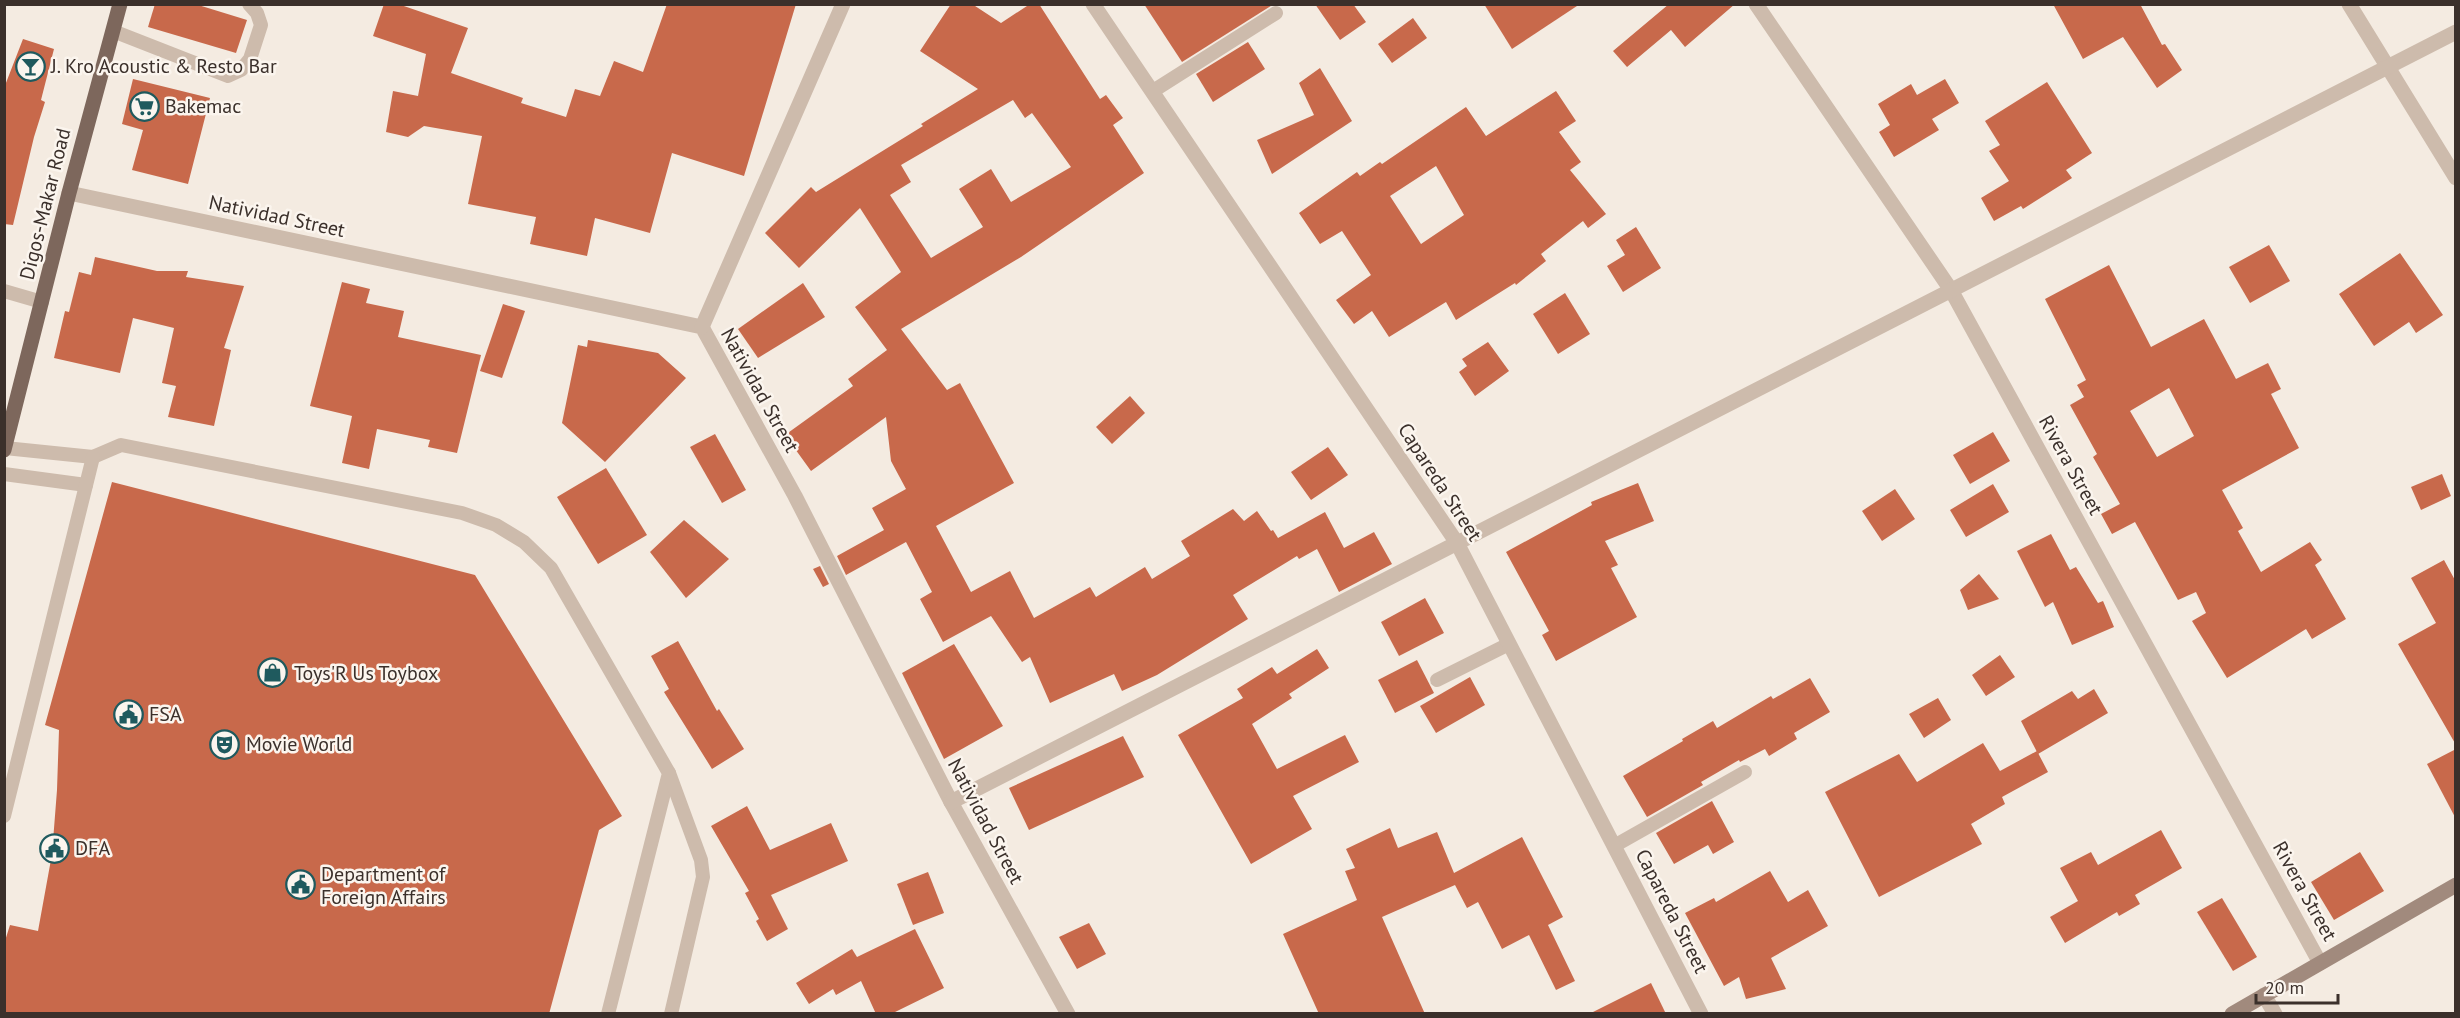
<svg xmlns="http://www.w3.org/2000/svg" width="2460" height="1018" font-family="'PT Sans',sans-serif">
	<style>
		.building { fill: #c8694b; fill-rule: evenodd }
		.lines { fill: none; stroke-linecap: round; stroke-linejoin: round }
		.lane { stroke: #cdbbac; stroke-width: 14 }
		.street { stroke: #cdbbac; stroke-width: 15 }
		.secondary { stroke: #a18a7d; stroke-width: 15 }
		.primary { stroke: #7d675c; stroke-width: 15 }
		.labels { text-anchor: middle; stroke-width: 5; stroke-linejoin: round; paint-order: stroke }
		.poi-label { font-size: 20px; fill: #3b302b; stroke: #fbf5ee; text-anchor: start }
		.street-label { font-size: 20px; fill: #3b302b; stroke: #fbf5ee }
	</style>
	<rect width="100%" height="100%" fill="#f4ebe1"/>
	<g class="building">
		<path d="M155 4H195L247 20 236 53 148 27Z"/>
		<path d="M384 4H398L468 28 451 73 523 98 521 103 566 117 575 89 600 96 614 61 643 72 667 4H796L744 176 672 153 650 233 595 218 587 256 530 244 536 217 468 204 482 136 424 126 408 137 386 132 393 91 418 96 426 54 373 36Z"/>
		<path d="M951 4H972L1001 23 1030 4H1039L1100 99 1106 95 1123 118 1113 125 1144 173 1021 257 901 329 947 390 960 383 1014 483 936 526 971 592 1010 571 1034 618 1090 587 1096 597 1145 567 1152 579 1190 556 1181 541 1233 509 1244 521 1257 511 1271 531 1273 530 1278 538 1325 512 1344 548 1374 532 1392 564 1339 592 1317 549 1299 559 1297 556 1233 595 1248 619 1157 675 1122 691 1114 674 1050 703 1030 657 1022 662 991 616 943 642 920 599 932 592 906 542 846 575 837 556 884 530 872 508 906 489 891 461 886 417 811 471 785 435 853 386 848 379 887 350 855 307 901 272 860 208 799 268 765 233 811 187 816 192 923 126 921 124 978 89 920 51ZM1013 100 1025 118 1032 113 1071 167 1011 202 991 169 959 189 983 227 931 258 890 195 911 182 901 165Z"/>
		<path d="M1144 4H1274L1182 62Z"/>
		<path d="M1315 4H1353L1366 22 1340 40Z"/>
		<path d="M1484 4H1580L1512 49Z"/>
		<path d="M1669 4H1735L1685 47 1671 30 1627 67 1613 51Z"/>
		<path d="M2053 4H2140L2162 45 2165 44 2182 70 2157 88 2123 37 2083 59Z"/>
		<path d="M1413 18 1427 38 1392 63 1378 44Z"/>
		<path d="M23 39 54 49 41 100 45 102 34 137 13 225 4 224V88Z"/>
		<path d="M1248 42 1265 69 1213 102 1196 74Z"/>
		<path d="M1320 68 1352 121 1272 174 1257 140 1314 115 1299 83Z"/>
		<path d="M133 79 210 98 188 184 132 170 143 130 122 124Z"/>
		<path d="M1945 79 1959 103 1932 119 1939 130 1894 157 1879 132 1890 125 1878 104 1911 84 1917 95Z"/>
		<path d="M2047 82 2092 153 2066 170 2072 178 2023 209 2021 206 1994 221 1981 198 2009 181 1989 151 2000 145 1985 121Z"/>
		<path d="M1556 91 1576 121 1559 132 1581 162 1570 170 1606 214 1588 228 1583 221 1541 254 1546 261 1516 285 1515 283 1456 320 1446 302 1389 337 1372 311 1354 324 1336 300 1371 275 1342 231 1320 244 1299 213 1357 172 1360 176 1380 162 1382 164 1466 107 1486 136ZM1436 166 1464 215 1421 244 1390 196Z"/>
		<path d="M1636 227 1661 268 1623 292 1607 266 1625 255 1616 240Z"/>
		<path d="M2269 245 2290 281 2250 303 2229 267Z"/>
		<path d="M2400 253 2443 315 2416 333 2409 322 2374 346 2339 294Z"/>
		<path d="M95 257 157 271H188L186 277 244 286 224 348 231 350 214 426 168 417 176 386 162 383 174 328 133 318 120 373 54 358 65 311 69 312 79 272 91 275Z"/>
		<path d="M2109 265 2151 347 2204 319 2236 379 2268 363 2281 389 2271 394 2299 448 2222 490 2243 528 2238 531 2261 572 2310 542 2322 560 2315 565 2346 619 2312 639 2306 629 2227 678 2192 621 2206 613 2196 592 2178 600 2135 522 2112 534 2101 514 2120 504 2093 457 2097 454 2070 405 2084 397 2077 385 2086 380 2045 299ZM2169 388 2194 436 2157 457 2130 411Z"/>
		<path d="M342 282 370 289 366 303 404 311 398 337 481 355 457 453 428 447 430 440 377 429 369 469 342 463 352 416 310 406Z"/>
		<path d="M803 283 825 317 758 358 738 329Z"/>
		<path d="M1565 293 1590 334 1558 354 1533 314Z"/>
		<path d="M503 304 525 311 502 378 480 371Z"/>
		<path d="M588 340 658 353 686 378 605 462 562 423 578 345 587 347Z"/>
		<path d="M1488 342 1509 371 1475 396 1459 372 1467 366 1462 359Z"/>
		<path d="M1130 396 1145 413 1112 444 1096 427Z"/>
		<path d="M1993 432 2010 461 1970 484 1953 455Z"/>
		<path d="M715 434 746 490 722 503 690 447Z"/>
		<path d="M1328 447 1348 475 1311 500 1291 472Z"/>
		<path d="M606 468 647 535 598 564 557 497Z"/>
		<path d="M2442 474 2451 496 2421 510 2411 487Z"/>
		<path d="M112 482 475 575 622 816 599 830 549 1014H4V944L10 925 38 931 52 854 57 790 59 730 45 725Z"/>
		<path d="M1638 483 1654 521 1605 541 1618 565 1611 568 1637 617 1556 661 1542 635 1549 631 1506 552 1592 505 1591 502Z"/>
		<path d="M1993 484 2009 512 1966 537 1950 510Z"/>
		<path d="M1895 489 1915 519 1882 541 1862 511Z"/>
		<path d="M684 520 729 559 686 598 650 552Z"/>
		<path d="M2051 534 2070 570 2076 567 2098 603 2103 601 2114 627 2072 645 2053 602 2045 607 2017 551Z"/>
		<path d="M2444 560 2456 582V745L2398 644 2436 623 2411 578Z"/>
		<path d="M820 566 829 584 823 587 813 569Z"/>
		<path d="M1979 574 1999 599 1968 610 1960 590Z"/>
		<path d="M1425 598 1444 633 1399 656 1381 622Z"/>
		<path d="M678 641 717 711 719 709 744 749 712 769 664 692 669 689 651 656Z"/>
		<path d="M954 644 1003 726 944 759 902 673Z"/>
		<path d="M1317 649 1329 668 1289 694 1292 698 1252 724 1277 769 1345 735 1359 762 1293 796 1312 829 1251 864 1178 735 1243 698 1237 689 1272 667 1277 674Z"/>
		<path d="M2000 655 2015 677 1986 696 1972 675Z"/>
		<path d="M1417 660 1434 693 1395 713 1378 680Z"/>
		<path d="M1470 677 1485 705 1436 733 1420 706Z"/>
		<path d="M1810 678 1830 712 1794 733 1797 739 1769 756 1765 749 1740 762 1739 760 1701 782 1703 785 1647 817 1623 776 1683 741 1682 739 1713 721 1717 728 1771 696 1773 699Z"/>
		<path d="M2094 689 2108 713 2038 754 2021 721 2072 691 2078 699Z"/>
		<path d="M1938 698 1951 720 1924 738 1909 714Z"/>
		<path d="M1123 736 1144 777 1029 830 1009 788Z"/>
		<path d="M1983 743 2000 771 2037 751 2048 772 2002 797 2005 804 1971 824 1982 844 1879 897 1825 792 1899 754 1917 782Z"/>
		<path d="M2456 749V819L2427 764Z"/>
		<path d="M1712 801 1734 842 1713 854 1708 845 1674 864 1656 833Z"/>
		<path d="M747 806 770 850 831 823 848 861 771 895 788 929 767 941 756 921 759 919 745 893 749 891 711 826Z"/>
		<path d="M1390 828 1398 848 1437 832 1454 873 1522 837 1563 917 1548 925 1575 981 1556 990 1529 935 1502 949 1478 902 1467 908 1455 885 1382 917 1425 1014H1319L1283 934 1357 900 1345 871 1355 868 1346 849Z"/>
		<path d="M2161 830 2182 868 2135 895 2140 904 2119 916 2117 912 2065 943 2050 917 2078 901 2060 868 2091 852 2098 865Z"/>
		<path d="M2360 852 2384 891 2334 920 2311 882Z"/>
		<path d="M1770 871 1788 902 1808 890 1828 926 1771 958 1786 989 1746 999 1739 977 1724 986 1685 913 1714 898 1716 902Z"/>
		<path d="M928 872 944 913 913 925 897 884Z"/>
		<path d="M2222 898 2257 957 2233 971 2197 912Z"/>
		<path d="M1089 923 1106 954 1077 969 1059 937Z"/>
		<path d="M915 929 944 988 891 1014H876L861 981 836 995 833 989 809 1004 796 983 852 949 857 957Z"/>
		<path d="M1651 983 1666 1014H1589Z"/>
	</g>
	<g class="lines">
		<g class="lane">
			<path d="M113 31 228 76 241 70 250 59 261 25 257 13 249 4"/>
			<path d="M1153 91 1276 13"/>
			<path d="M4 291 42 302"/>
			<path d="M5 448 93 457 121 445 462 513 496 525 524 542 551 568 669 773 608 1014"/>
			<path d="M4 474 86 485"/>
			<path d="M1437 680 1509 644"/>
			<path d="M669 773 701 860 703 877 671 1014"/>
			<path d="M4 816 93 457"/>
			<path d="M1614 846 1745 772"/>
		</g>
		<g class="street">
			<path d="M1093 4 1457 543 1701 1014"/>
			<path d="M1756 4 1951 290 2320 963"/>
			<path d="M2349 4 2456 178"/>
			<path d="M69 193 702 327 795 496 951 802 1068 1014"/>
			<path d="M702 327 843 4"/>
			<path d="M951 802 2456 32"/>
			<path d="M2264 995 2275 1014"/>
		</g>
		<path class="secondary" d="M2232 1014 2456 885"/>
		<path class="primary" d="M4 450 69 193 120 4"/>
	</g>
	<defs>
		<symbol id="bar-ring" viewBox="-11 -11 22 22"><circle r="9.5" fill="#fbf5ee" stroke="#1f5a5e" stroke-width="1.5"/><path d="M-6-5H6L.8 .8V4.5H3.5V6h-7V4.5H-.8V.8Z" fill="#1f5a5e"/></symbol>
		<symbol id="supermarket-ring" viewBox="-11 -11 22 22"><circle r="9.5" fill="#fbf5ee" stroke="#1f5a5e" stroke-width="1.5"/><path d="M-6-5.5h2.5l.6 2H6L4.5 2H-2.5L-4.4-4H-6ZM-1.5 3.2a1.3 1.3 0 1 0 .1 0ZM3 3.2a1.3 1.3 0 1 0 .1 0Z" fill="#1f5a5e"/></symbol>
		<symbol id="shop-ring" viewBox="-11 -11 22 22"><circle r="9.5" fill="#fbf5ee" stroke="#1f5a5e" stroke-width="1.5"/><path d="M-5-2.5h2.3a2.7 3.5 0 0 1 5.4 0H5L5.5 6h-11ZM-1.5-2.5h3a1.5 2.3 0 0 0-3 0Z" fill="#1f5a5e"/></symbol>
		<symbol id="civic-ring" viewBox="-11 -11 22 22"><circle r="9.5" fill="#fbf5ee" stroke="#1f5a5e" stroke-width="1.5"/><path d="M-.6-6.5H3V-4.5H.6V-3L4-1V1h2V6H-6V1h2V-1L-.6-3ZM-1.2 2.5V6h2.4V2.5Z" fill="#1f5a5e"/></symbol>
		<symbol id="theatre-ring" viewBox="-11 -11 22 22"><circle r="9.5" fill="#fbf5ee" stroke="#1f5a5e" stroke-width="1.5"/><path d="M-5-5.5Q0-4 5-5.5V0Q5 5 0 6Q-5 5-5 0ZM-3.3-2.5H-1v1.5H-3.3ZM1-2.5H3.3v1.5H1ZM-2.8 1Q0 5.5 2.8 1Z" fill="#1f5a5e"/></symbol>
	</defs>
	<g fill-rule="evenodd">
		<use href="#bar-ring" x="14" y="50" width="33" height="33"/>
		<use href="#supermarket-ring" x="128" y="90" width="33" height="33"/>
		<use href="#shop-ring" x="256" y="656" width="33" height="33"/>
		<use href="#civic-ring" x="112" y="698" width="33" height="33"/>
		<use href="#theatre-ring" x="208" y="728" width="33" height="33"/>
		<use href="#civic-ring" x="38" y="832" width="33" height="33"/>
		<use href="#civic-ring" x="284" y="868" width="33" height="33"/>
	</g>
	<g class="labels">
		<g class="poi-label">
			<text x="51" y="73">J. Kro Acoustic &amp; Resto Bar</text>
			<text x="165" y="113">Bakemac</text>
			<text x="294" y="680">Toys'R Us Toybox</text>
			<text x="149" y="721">FSA</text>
			<text x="246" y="751">Movie World</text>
			<text x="75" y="855">DFA</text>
			<text x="321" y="881">Department of<tspan x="321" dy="23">Foreign Affairs</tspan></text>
		</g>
		<g class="street-label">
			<text transform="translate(45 204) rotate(-76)" y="7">Digos-Makar Road</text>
			<text transform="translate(277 216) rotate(12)" y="7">Natividad Street</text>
			<text transform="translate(760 390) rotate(61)" y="7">Natividad Street</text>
			<text transform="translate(2071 465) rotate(61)" y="7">Rivera Street</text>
			<text transform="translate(1440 482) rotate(57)" y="7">Capareda Street</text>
			<text transform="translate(986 821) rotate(62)" y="7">Natividad Street</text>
			<text transform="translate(2305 891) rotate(61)" y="7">Rivera Street</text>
			<text transform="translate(1672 911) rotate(63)" y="7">Capareda Street</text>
		</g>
	</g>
	<rect width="2460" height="1018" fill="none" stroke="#3b302b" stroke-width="12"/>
	<path d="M2256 994v9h82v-9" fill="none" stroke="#3b302b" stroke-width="3"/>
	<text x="2265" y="994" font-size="18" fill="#3b302b" stroke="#fbf5ee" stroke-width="4.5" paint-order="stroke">20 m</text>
</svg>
